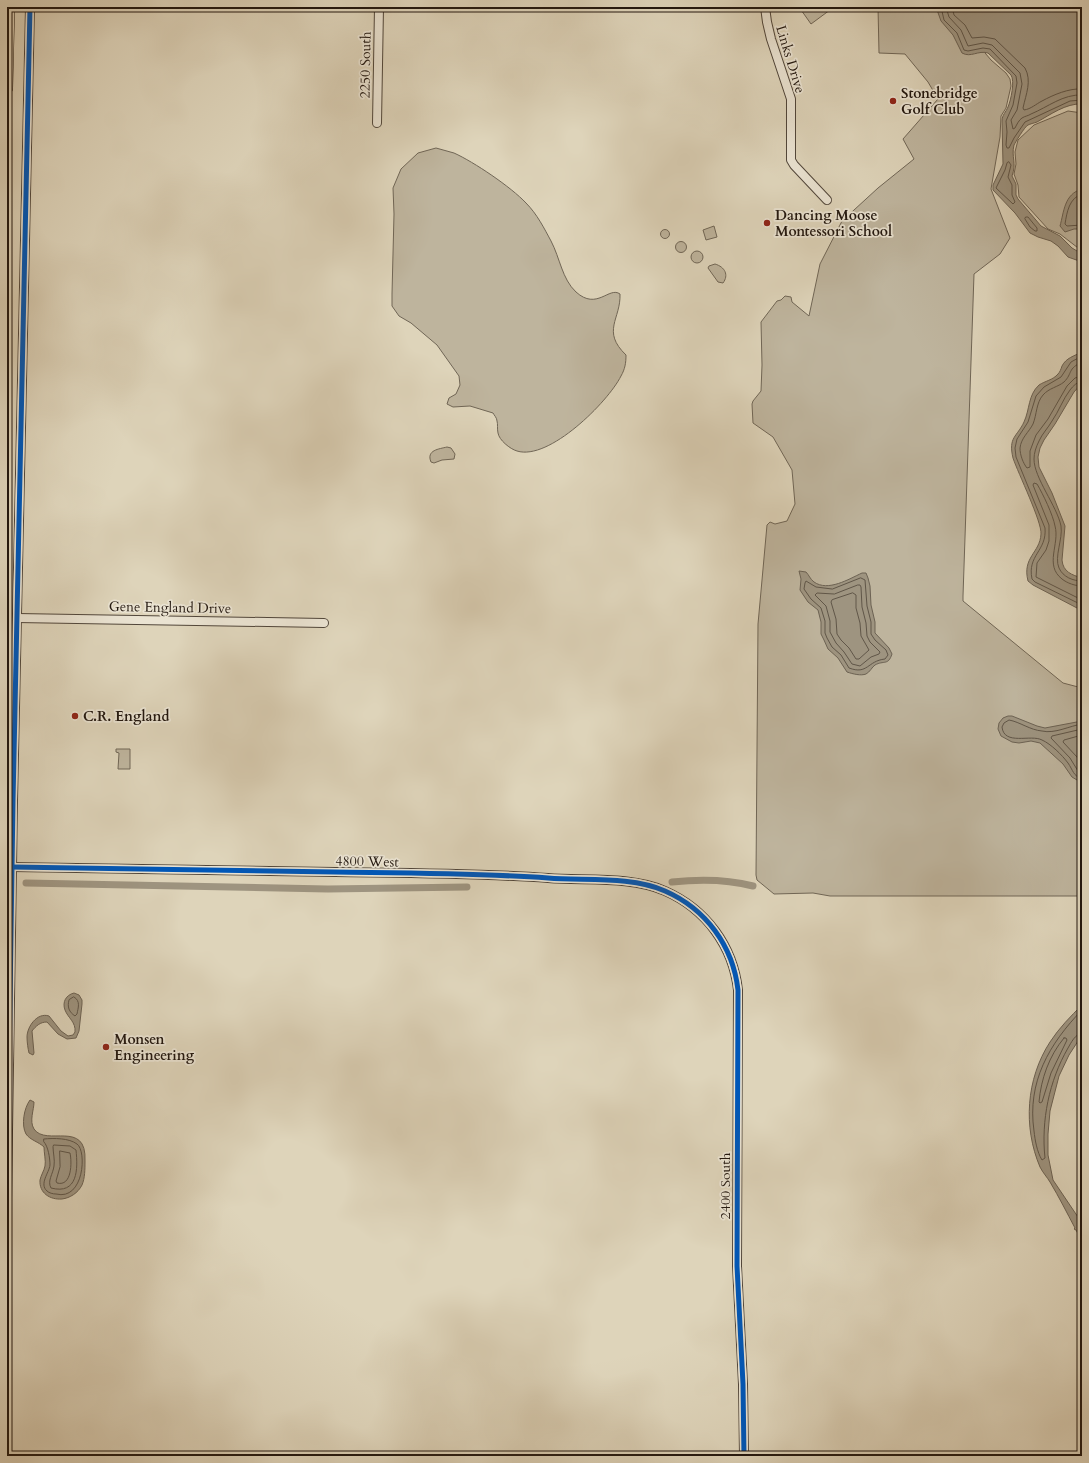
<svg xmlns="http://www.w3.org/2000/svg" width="1089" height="1463" font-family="Cardo,serif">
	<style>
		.green { fill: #beb49d; stroke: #706656 }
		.water { fill: #9e9480; stroke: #6c6253 }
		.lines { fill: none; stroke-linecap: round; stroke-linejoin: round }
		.shore { stroke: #605648; stroke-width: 1 }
		.canal { stroke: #9e9480; stroke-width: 7 }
		.minor-casing { stroke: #51463a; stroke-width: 10 }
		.highway-casing { stroke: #22170f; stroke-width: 12 }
		.minor { stroke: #eae3d2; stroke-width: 8 }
		.highway { stroke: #ded4ba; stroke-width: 11 }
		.cycleway-casing { stroke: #eae3d2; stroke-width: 8 }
		.cycleway { stroke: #0057b8; stroke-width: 5 }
		.poi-dot { fill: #8f2418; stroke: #eae3d2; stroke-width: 1.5 }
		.labels { text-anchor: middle; stroke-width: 3.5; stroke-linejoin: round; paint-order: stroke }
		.street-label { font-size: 14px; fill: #22170f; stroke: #eae3d2 }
		.poi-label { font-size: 14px; font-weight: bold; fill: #22170f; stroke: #eae3d2; text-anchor: start }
	</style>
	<rect width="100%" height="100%" fill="#ded4ba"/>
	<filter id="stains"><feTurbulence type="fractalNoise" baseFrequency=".005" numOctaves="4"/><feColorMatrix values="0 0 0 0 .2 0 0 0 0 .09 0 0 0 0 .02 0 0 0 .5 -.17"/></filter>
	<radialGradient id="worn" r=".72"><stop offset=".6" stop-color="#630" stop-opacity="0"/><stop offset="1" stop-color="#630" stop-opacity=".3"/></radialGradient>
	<g class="green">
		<path d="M799 7H834L811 24Z"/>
		<path d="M878 7H946L991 60 1006 73 1010 79 1011 86 1006 108 1001 116 1000 137 991 189 1010 238 1000 254 974 274 963 596V601L1063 683 1082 688V896H830L813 893 774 894 757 880 756 875 758 624 767 525 770 522 775 524 787 521 795 504 792 470 773 437 753 423 752 404 753 401 761 391 762 365 761 322 777 301 781 300 785 296 791 297 792 302 809 316 820 264 842 221 878 188 914 159 903 139 938 99 928 82 905 54 879 53Z"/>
		<path d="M1068 111 1082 113V251L1060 234 1048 229 1019 197 1018 185 1014 174 1016 164 1015 152 1018 140 1034 125Z"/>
		<path d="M436 148C442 150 448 151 454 153 474 162 511 187 526 203 537 214 544 228 551 241 560 258 562 279 576 292 597 311 609 286 620 294 621 319 601 331 626 355 626 363 625 369 621 376 608 402 549 461 517 451 510 449 499 440 498 433 497 429 498 424 497 421 497 418 494 415 493 413L470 406 453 407 447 404 449 398 456 394 460 385 459 376 437 345 411 323 399 316 392 306V294L394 214 393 188 401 169 418 153Z"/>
		<path d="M714 226 717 237 706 240 703 230Z"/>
		<circle cx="665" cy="234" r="4.5"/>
		<circle cx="681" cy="247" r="5.5"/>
		<circle cx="697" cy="257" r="6"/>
		<path d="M715 264C725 267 729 275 723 283L718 282 708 268 709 266Z"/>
		<path d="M447 447 451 448 455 454 454 459 442 460 434 463 431 462C426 450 439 449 447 447Z"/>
		<path d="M116 749H130V769H118L119 753 116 752Z"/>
	</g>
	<g class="water">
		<path d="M936 7H1082V104C1066 103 1050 115 1037 122 1034 123 1030 124 1028 125 1025 126 1015 143 1014 145 1011 157 1017 163 1012 176L1016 184V195L1018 199 1041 226 1060 236 1072 248 1082 254V262L1068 257 1058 246 1051 241 1038 237 1030 233 1015 213 993 190V185L1003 164 1002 121C1002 115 1006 112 1008 107 1011 100 1015 81 1011 75L988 53C978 50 971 58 962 53L953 35 941 21Z"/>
		<path d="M1082 189V229H1074L1065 232 1060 226C1064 212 1064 194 1082 189Z"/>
		<path d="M1082 352V383L1074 392 1055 424 1044 440 1040 448 1038 457 1039 467 1052 493 1065 526 1062 560C1063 572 1072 575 1082 578V609L1077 608 1033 585 1028 581C1022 557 1040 553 1041 534 1042 522 1018 473 1013 458 1008 437 1017 437 1024 422 1030 409 1028 395 1039 385 1045 381 1053 380 1058 374 1060 372 1061 369 1062 366 1066 358 1074 356 1082 352Z"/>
		<path d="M799 571 806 572C809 575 810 579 814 582 828 592 849 579 862 573H866L868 578 870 586 871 605 875 622V633L889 648 892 654C888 666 884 660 875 665 872 667 870 672 866 674 861 676 853 674 847 672L838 658 828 649 824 640 821 634V622L818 610 808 602 800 590 801 579Z"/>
		<path d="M1008 716H1012L1037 726 1045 728 1082 721V783L1072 777 1063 764 1040 743 1031 741 1019 743 1012 742 1001 736 998 729 999 723 1003 718Z"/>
		<path d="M74 993 79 995 82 1000V1004L79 1031 76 1038 67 1039 58 1034 47 1022C40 1022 36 1026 32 1031L34 1053 33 1055 29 1053C28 1049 27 1042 27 1037 27 1027 37 1012 49 1016L61 1031 68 1036 73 1035 75 1032C76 1022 68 1018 65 1010 62 1002 66 995 74 993Z"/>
		<path d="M1082 1005V1035L1069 1055 1059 1076 1050 1111 1048 1134V1155L1053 1180 1082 1223V1241L1076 1230 1074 1229 1075 1228C1067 1213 1059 1197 1050 1182 1047 1177 1043 1173 1040 1167 1023 1127 1026 1079 1050 1042 1059 1028 1071 1016 1082 1005Z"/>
		<path d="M30 1100 34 1102C34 1110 29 1121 34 1129 46 1147 87 1119 85 1161 85 1169 85 1178 82 1185 78 1193 70 1198 62 1199 50 1200 39 1193 40 1180 41 1175 44 1171 45 1166 46 1161 44 1153 44 1147 39 1142 30 1140 26 1134 21 1125 24 1108 30 1100Z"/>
	</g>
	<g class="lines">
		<g class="shore">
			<path d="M941 7 944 20 957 33 964 50 968 51 983 48 990 49 1016 76 1017 83 1013 105 1006 121 1007 132 1006 145 1007 148H1009L1014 138 1025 122 1070 101 1082 100"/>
			<path d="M946 7 949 17 961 30 968 46 983 43 992 45 1020 73 1022 84 1017 110 1011 120 1013 129 1015 128C1017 124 1019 120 1022 118 1025 116 1028 116 1031 114 1048 107 1063 94 1082 95"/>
			<path d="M952 7 954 15 965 25 972 38 984 37 995 39 1025 68C1032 81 1026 94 1023 108L1024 110C1031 109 1036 104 1042 101 1053 95 1069 88 1082 89"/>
			<path d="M1009 162 1011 165 1008 177 1012 185V195L1015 202 1013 204 996 188 1005 170 1007 163Z"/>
			<path d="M1082 194C1069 198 1067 212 1065 224L1067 226 1082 225"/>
			<path d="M1026 217H1028L1037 228V231H1035L1030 227 1025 219Z"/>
			<path d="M1082 356 1071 362 1061 377 1044 387 1036 396 1028 422 1017 439 1015 448 1016 457 1045 528C1047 551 1027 555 1032 579L1035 582 1082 605"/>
			<path d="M1082 362C1067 369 1073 373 1064 382 1058 387 1049 388 1043 395 1036 403 1037 414 1033 424 1029 432 1021 438 1020 448 1020 455 1023 463 1027 468L1030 467V451L1036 435 1048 419 1067 386 1075 378 1082 376"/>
			<path d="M1082 381C1077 382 1073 386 1070 390 1063 399 1059 411 1052 421 1048 428 1042 434 1039 441 1036 447 1034 453 1034 459 1034 478 1057 506 1061 526 1063 539 1054 557 1059 568 1063 577 1073 581 1082 581"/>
			<path d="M861 578 865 580 867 606 871 622V634L875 640 886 650 888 655 885 659C867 661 868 675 849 668L841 655 832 647 827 638 825 633V621L821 608 811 599 804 589 805 583 806 581 816 587 832 589Z"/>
			<path d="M858 585H860L861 587 862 607 866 623 867 636 870 642 880 652 879 654 871 657 860 666 852 664 844 652 836 643 830 632V621L826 606 815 595 817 593 834 594Z"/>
			<path d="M1082 586C1075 586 1067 583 1062 579 1044 565 1060 544 1055 526 1053 515 1043 494 1037 484L1034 483 1033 485 1049 525V541L1046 550 1037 563 1036 577 1082 600"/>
			<path d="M853 593 856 595V608L860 623 861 636 869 650 859 659H856L849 648 841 640 837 634 836 619 831 602 832 600Z"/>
			<path d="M1082 724C1069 726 1055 734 1042 731 1030 730 1020 722 1009 720L1004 723 1002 727C1004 746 1031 734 1042 740 1051 744 1062 755 1068 763 1073 770 1073 776 1082 779"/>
			<path d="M1082 729 1052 736 1051 738 1070 758 1078 771 1082 773"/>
			<path d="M1082 735 1064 740 1063 742 1077 757 1082 767"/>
			<path d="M74 997C81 1001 78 1008 77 1014L75 1016C69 1012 67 1007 69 1000Z"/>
			<path d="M1082 1010C1049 1044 1027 1082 1034 1131 1035 1140 1037 1152 1042 1160L1045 1158C1041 1121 1049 1081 1068 1048 1071 1043 1075 1034 1082 1033"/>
			<path d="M1064 1038H1066L1067 1040 1051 1073 1042 1102 1040 1103 1039 1102C1041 1079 1049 1056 1064 1038Z"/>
			<path d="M44 1139C54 1138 69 1138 77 1144 87 1151 84 1201 56 1194 53 1194 49 1193 47 1191 39 1184 49 1173 50 1165 50 1158 48 1146 44 1142Z"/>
			<path d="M54 1145 70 1146 76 1150C78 1169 78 1195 51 1188 47 1181 53 1174 54 1166 55 1160 53 1152 53 1147Z"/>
			<path d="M60 1151 70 1153C72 1162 72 1187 57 1183L56 1181 60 1167Z"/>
		</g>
		<g class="canal">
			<path d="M672 882C699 879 726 879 753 886"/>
			<path d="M26 883 328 889 467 887"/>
		</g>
		<defs>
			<g id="minor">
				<path d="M765 7 767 22 771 39 791 99V160L794 165 827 200"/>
				<path d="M377 123 379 7"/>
				<path d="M17 618 324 623"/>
				<path d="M12 867C120 869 227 870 335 872 406 873 477 873 548 878 585 881 631 876 665 891 706 909 733 946 738 990L737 1266 743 1384 744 1456"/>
				<path d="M7 1197 13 801 30 7"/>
			</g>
			<path id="highway" d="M7 88 9 7"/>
		</defs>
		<use href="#minor" class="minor-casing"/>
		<use href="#highway" class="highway-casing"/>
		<use href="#minor" class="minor"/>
		<use href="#highway" class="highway"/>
		<defs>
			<g id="cycleway">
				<path d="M12 867C120 869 227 870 335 872 406 873 477 873 548 878 585 881 631 876 665 891 706 909 733 946 738 990L737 1266 743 1384 744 1456"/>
				<path d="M7 1197 13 801 30 7"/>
			</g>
		</defs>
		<use href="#cycleway" class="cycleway-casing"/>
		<use href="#cycleway" class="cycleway"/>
	</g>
	<g class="poi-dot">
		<circle cx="893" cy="101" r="4"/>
		<circle cx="767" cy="223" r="4"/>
		<circle cx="75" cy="716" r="4"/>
		<circle cx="106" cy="1047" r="4"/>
	</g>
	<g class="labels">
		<g class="street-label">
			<text transform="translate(791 59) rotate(73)" y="5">Links Drive</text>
			<text transform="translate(365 65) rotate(-89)" y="5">2250 South</text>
			<text transform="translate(170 607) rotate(1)" y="5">Gene England Drive</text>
			<text transform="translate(367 861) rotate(1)" y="5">4800 West</text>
			<text transform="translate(725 1186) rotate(-90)" y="5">2400 South</text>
		</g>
		<g class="poi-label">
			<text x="901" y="98">Stonebridge<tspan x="901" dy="16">Golf Club</tspan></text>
			<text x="775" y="220">Dancing Moose<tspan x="775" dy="16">Montessori School</tspan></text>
			<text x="83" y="721">C.R. England</text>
			<text x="114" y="1044">Monsen<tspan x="114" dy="16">Engineering</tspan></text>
		</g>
	</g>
	<rect width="1089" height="1463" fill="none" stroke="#ded4ba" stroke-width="24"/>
	<rect x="8" y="8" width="1073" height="1447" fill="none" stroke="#22170f" stroke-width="2"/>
	<rect x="12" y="12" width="1065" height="1439" fill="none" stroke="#22170f"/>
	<rect width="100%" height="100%" filter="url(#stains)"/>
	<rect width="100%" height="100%" fill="url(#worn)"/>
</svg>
